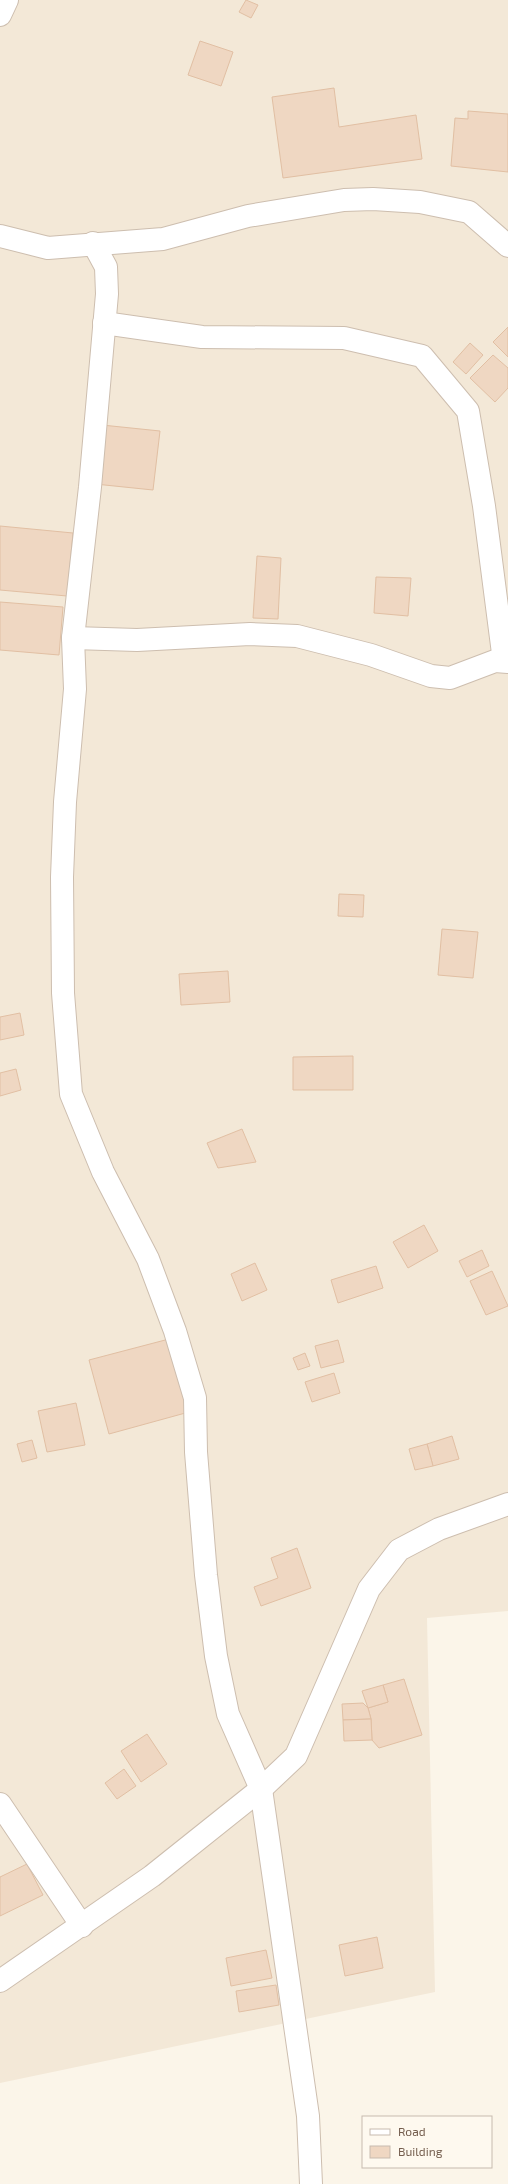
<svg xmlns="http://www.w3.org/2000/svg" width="508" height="2184" font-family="'Exo 2',sans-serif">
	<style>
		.residential { fill: #f3e8d7 }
		.building { fill: #efd7c2; stroke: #e1bfa3 }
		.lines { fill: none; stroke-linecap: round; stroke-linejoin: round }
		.minor-casing { stroke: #cdbeaf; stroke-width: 24 }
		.minor { stroke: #fff; stroke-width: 22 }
	</style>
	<rect width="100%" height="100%" fill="#fbf5e9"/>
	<path class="residential" d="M0 0H508V1611L427 1618 435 1992 0 2083Z"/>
	<g class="building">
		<path d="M246 0 258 5 251 18 239 12Z"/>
		<path d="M200 41 233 52 221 86 188 75Z"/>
		<path d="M334 88 339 127 416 115 422 159 283 178 272 97Z"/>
		<path d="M468 111 508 114V172L451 166 455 118 468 119Z"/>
		<path d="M508 327V357L493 342Z"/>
		<path d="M470 343 483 355 466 374 453 362Z"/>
		<path d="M493 355 508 368V388L495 402 470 378Z"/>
		<path d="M102 425 160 431 153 490 95 484Z"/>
		<path d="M0 526 73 533 67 596 0 590Z"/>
		<path d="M257 556 281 558 278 619 253 618Z"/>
		<path d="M376 577 411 578 408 616 374 613Z"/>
		<path d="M0 602 63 607 59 655 0 650Z"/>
		<path d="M339 894 364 895 363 917 338 916Z"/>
		<path d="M442 929 478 932 473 978 438 975Z"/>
		<path d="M228 971 230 1002 181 1005 179 974Z"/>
		<path d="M20 1013 24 1035 0 1040V1017Z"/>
		<path d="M353 1056V1090H293V1057Z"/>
		<path d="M16 1069 21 1090 0 1096V1073Z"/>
		<path d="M242 1129 256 1162 218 1168 207 1143Z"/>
		<path d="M424 1225 438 1251 408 1268 393 1242Z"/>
		<path d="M482 1250 489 1266 467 1277 459 1261Z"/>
		<path d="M255 1263 267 1290 242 1301 231 1274Z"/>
		<path d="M376 1266 383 1288 338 1303 331 1280Z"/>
		<path d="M492 1271 508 1306 486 1315 470 1281Z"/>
		<path d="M169 1339 189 1412 109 1434 89 1360Z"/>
		<path d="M338 1340 344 1362 321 1368 315 1346Z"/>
		<path d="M305 1353 310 1366 298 1370 293 1358Z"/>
		<path d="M334 1373 340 1393 312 1402 305 1382Z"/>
		<path d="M76 1403 85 1445 47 1452 38 1411Z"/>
		<path d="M452 1436 459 1459 433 1466 427 1444Z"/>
		<path d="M32 1440 37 1458 22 1462 17 1444Z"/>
		<path d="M427 1444 433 1466 415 1470 409 1449Z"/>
		<path d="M297 1548 311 1588 261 1606 254 1587 278 1578 271 1558Z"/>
		<path d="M404 1679 422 1735 379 1748 372 1740 371 1719 368 1708 388 1702 383 1685Z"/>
		<path d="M383 1685 388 1702 368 1708 362 1691Z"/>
		<path d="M363 1703 368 1708 371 1719 343 1720 342 1704Z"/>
		<path d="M371 1719 372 1740 344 1741 343 1720Z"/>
		<path d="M147 1734 167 1764 141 1782 121 1751Z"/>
		<path d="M124 1769 136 1786 117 1799 105 1783Z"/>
		<path d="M27 1864 43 1895 0 1916V1877Z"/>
		<path d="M377 1937 383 1968 345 1976 339 1945Z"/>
		<path d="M266 1950 272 1978 231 1986 226 1958Z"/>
		<path d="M276 1985 279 2005 239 2012 236 1991Z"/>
	</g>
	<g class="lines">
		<defs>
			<g id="minor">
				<path d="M0 15 7 0"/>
				<path d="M0 236 48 248 163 239 248 216 344 200 373 199 420 202 469 212 508 246"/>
				<path d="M93 243 106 267 107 294 90 487 73 638 75 689 65 802 62 877 63 993 71 1094 103 1172 148 1259 175 1331 195 1398 196 1452 206 1575 216 1656 228 1714 261 1789 308 2116 311 2184"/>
				<path d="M104 323 202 337 344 338 422 356 468 411 484 506 504 661"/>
				<path d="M73 638 137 640 250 634 297 636 371 655 431 676 450 678 495 661 508 662"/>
				<path d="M0 1804 82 1926"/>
				<path d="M0 1981 152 1876 261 1789 296 1756 369 1589 399 1550 439 1529 508 1504"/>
			</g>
		</defs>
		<use href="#minor" class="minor-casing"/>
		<use href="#minor" class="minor"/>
	</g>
	<rect x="362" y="2116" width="130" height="52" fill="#fef9ef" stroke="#c7bbaf"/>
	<rect x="370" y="2129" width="20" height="6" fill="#ffffff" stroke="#c7bbaf"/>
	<text x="398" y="2136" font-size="12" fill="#745e4e">Road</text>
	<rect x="370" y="2146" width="20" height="12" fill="#efd7c2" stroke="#c7bbaf"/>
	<text x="398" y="2156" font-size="12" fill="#745e4e">Building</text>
</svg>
